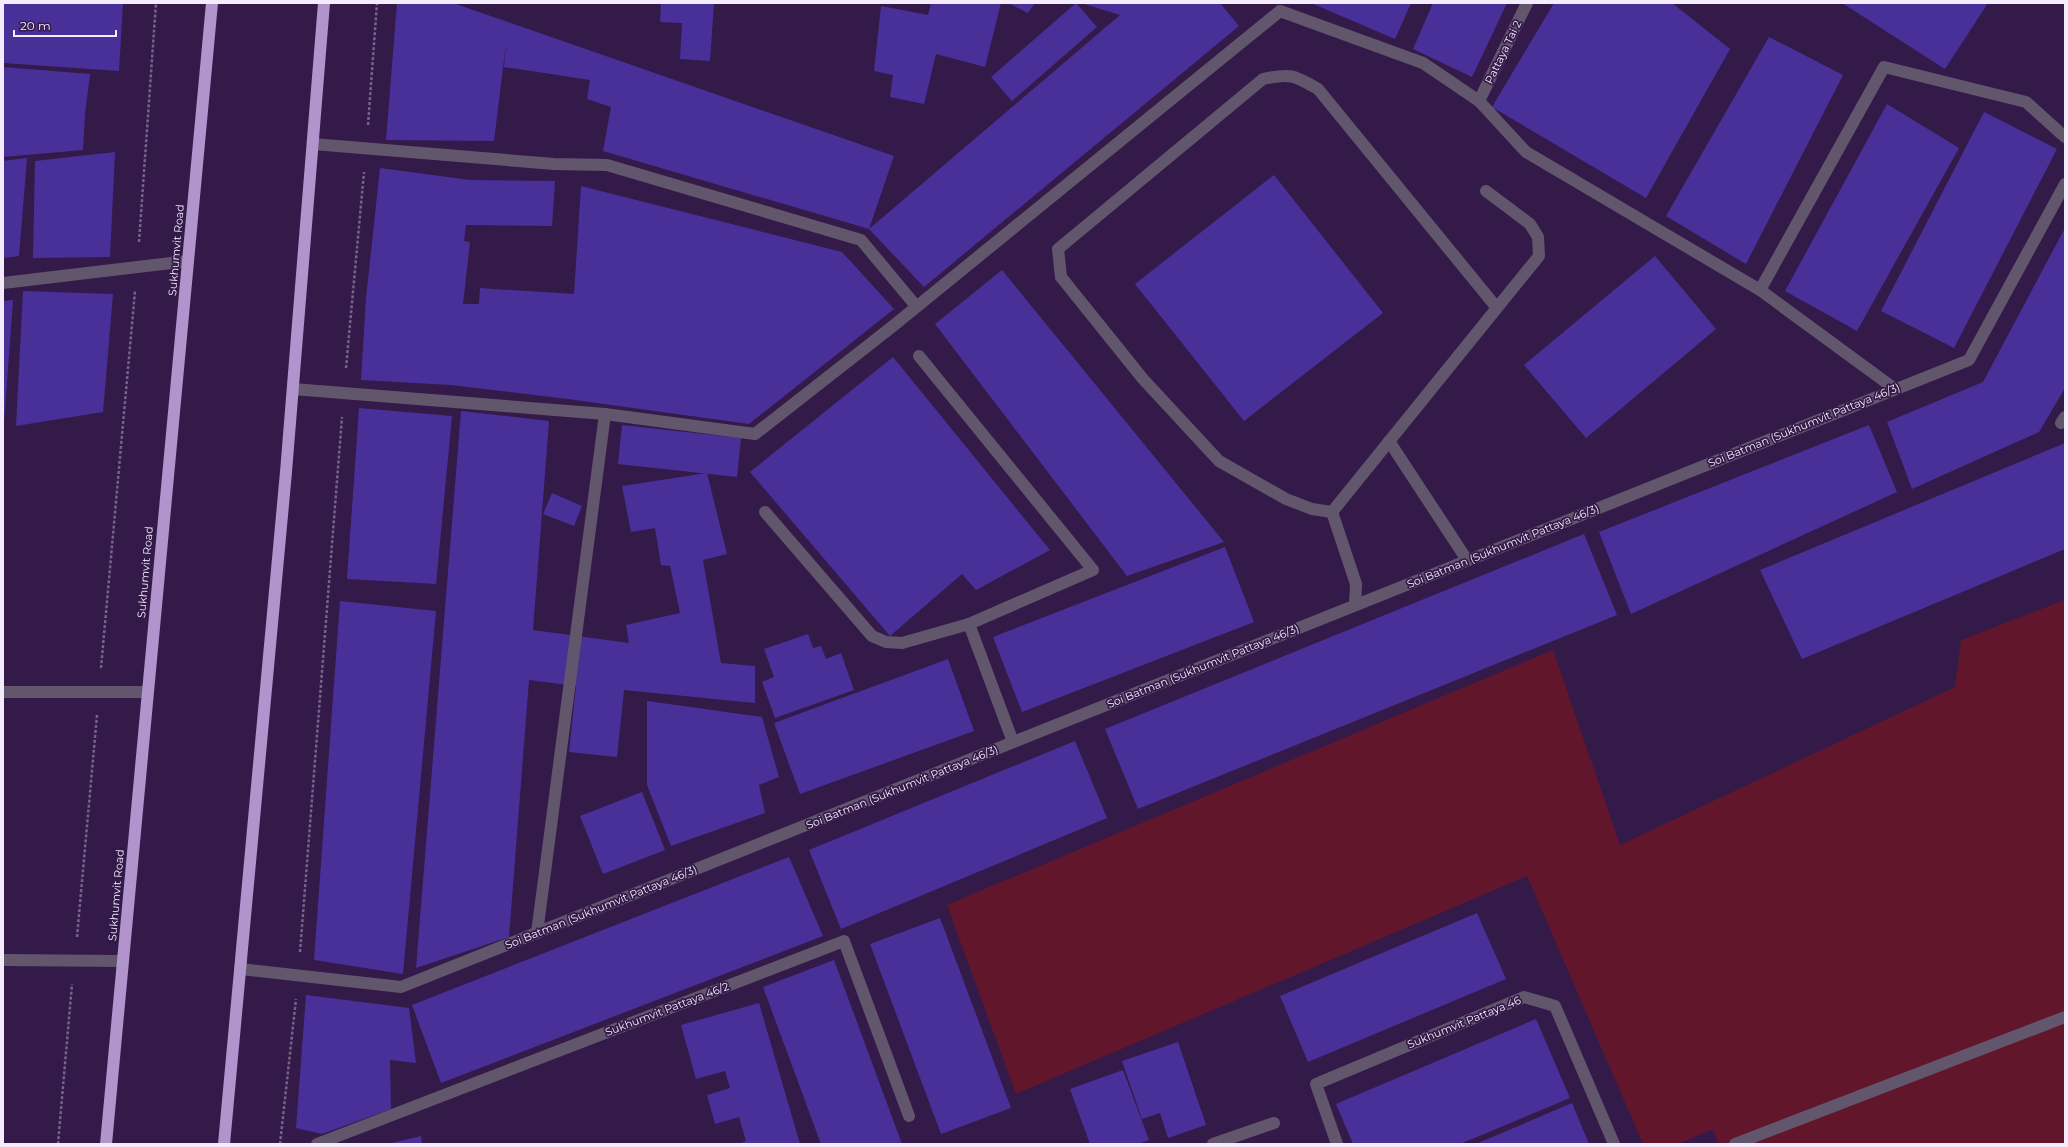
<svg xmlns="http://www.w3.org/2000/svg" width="2068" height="1147" font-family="Montserrat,sans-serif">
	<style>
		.green { fill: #62162c }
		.building { fill: #493099 }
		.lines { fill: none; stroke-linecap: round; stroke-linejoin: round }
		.path { stroke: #776388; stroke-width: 2.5; stroke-dasharray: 3 2; stroke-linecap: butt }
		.lane { stroke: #62566d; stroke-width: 12 }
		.street { stroke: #62566d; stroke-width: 12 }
		.highway { stroke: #b094cb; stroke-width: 12 }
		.labels { text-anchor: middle; stroke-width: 3.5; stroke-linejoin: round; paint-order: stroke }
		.street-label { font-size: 11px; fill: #f4ebfd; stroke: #341a48 }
	</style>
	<rect width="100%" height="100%" fill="#341a48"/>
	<path class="green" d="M2065 600V1144H1718L1713 1129 1678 1144H1643L1527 876 1016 1094 947 905 1553 650 1620 845 1955 687 1961 640Z"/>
	<g class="building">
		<path d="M3 3H123L119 71 3 63Z"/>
		<path d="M397 3H453L894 156 869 229 603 151 611 107 587 99 590 80 504 67 506 43 494 141 386 140Z"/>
		<path d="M661 3H714L710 61 680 59 682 23 660 22Z"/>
		<path d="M931 3H1001L985 67 936 54 924 104 890 97 893 75 874 71 881 6 928 15Z"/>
		<path d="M1008 3H1035L1028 13Z"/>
		<path d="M1076 3 1097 27 1012 101 991 77Z"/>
		<path d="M1081 3H1220L1239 26 924 287 869 229 1120 15Z"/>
		<path d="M1311 3H1411L1395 39Z"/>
		<path d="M1433 3H1507L1472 77 1413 49Z"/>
		<path d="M1554 3H1672L1730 49 1646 198 1492 107Z"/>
		<path d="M1842 3H1988L1945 69Z"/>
		<path d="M1769 37 1843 75 1746 264 1666 216Z"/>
		<path d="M3 67 90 74 85 114 83 150 3 157Z"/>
		<path d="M1887 104 1959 148 1857 331 1785 291Z"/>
		<path d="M1984 112 2057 149 1954 348 1881 311Z"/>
		<path d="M115 152 110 257 33 258 35 161Z"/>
		<path d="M27 158 19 256 3 258V161Z"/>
		<path d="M380 168 470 180 555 181 552 226 466 225 464 241 470 242 463 304H479L480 288 574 294 581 186 842 252 894 309 749 424 568 399 451 385 361 380 366 298Z"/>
		<path d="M1274 175 1383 313 1244 421 1135 284Z"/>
		<path d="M2065 228V388L2039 432 1912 489 1887 422 1983 382Z"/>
		<path d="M1655 256 1716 329 1586 438 1524 365Z"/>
		<path d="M1002 270 1224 542 1127 576 935 324Z"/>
		<path d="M23 291 113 294 103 412 16 426Z"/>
		<path d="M13 300 4 423H3V301Z"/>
		<path d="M893 357 1050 550 976 590 962 574 890 636 750 472Z"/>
		<path d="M359 408 452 416 436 584 347 579Z"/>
		<path d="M461 411 549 421 533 630 629 643 626 625 680 613 670 566 661 565 655 528 631 532 622 486 707 473 727 554 703 560 721 663 755 666V703L624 690 617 757 569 752 576 686 529 680 509 937 416 968Z"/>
		<path d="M622 425 741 438 737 477 618 464Z"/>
		<path d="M1869 425 1897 492 1631 614 1599 532Z"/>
		<path d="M2065 443V549L1802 659 1760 570Z"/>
		<path d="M552 493 582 506 574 526 543 514Z"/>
		<path d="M1584 534 1617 615 1138 809 1105 729Z"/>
		<path d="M1225 547 1254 622 1022 712 993 637Z"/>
		<path d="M340 601 436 611 403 974 314 960Z"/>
		<path d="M808 634 813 648 821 646 826 659 841 653 854 690 775 718 762 682 774 677 764 649Z"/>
		<path d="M948 659 974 731 800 794 774 723Z"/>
		<path d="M647 701 762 717 779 777 759 785 765 813 671 846 647 785Z"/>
		<path d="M1075 741 1107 818 841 929 809 850Z"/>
		<path d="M642 792 665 850 603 874 580 816Z"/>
		<path d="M789 857 823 936 441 1083 412 1005Z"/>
		<path d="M1477 913 1506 979 1308 1062 1280 996Z"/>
		<path d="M940 918 1011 1108 941 1134 870 944Z"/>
		<path d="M834 960 902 1144H821L763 987Z"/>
		<path d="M306 995 409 1008 416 1063 390 1060 391 1109 322 1134 296 1128Z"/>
		<path d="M759 1003 800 1144H739L746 1141 739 1117 715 1124 707 1095 730 1088 725 1071 696 1079 681 1025Z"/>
		<path d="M1536 1019 1570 1098 1460 1144H1353L1336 1104Z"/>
		<path d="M1178 1042 1206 1125 1168 1138 1160 1113 1142 1119 1122 1061Z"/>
		<path d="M1123 1070 1149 1140 1138 1144H1090L1070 1089Z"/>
		<path d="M1572 1103 1589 1144H1476Z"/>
		<path d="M421 1136 422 1144H392V1143Z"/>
	</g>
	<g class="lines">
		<g class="path">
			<path d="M368 125 377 3"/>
			<path d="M139 242 156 3"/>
			<path d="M346 368 364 172"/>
			<path d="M101 668 135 291"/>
			<path d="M77 937 97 715"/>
			<path d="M300 952 342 417"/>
			<path d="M58 1144 72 984"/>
			<path d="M280 1144 296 999"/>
		</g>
		<g class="lane">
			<path d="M2061 423 2065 417"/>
			<path d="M1389 441 1467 560"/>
			<path d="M1332 512 1539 256 1538 237 1530 224 1486 191"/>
			<path d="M1355 605 1356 584 1332 512 1312 509 1286 499 1219 461 1143 379 1061 277 1058 249 1263 79C1290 73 1294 75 1318 89L1497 308"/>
			<path d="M3 960 123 961"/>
		</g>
		<g class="street">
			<path d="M1479 101 1527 3"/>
			<path d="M313 144 554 164 607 165 861 240 916 306"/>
			<path d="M3 283 188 261"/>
			<path d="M1760 290 1884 67 2026 102 2065 137"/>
			<path d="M293 389 605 414 755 434 893 326 1280 11 1423 63 1479 101 1526 152 1760 290 1895 389"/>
			<path d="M765 512 872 636 886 642 902 643 969 624 1093 570 919 356"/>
			<path d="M969 624 1013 742"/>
			<path d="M3 692H147"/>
			<path d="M537 933 605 414"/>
			<path d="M240 969 401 987 1969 360 2065 184"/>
			<path d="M317 1144 844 941 909 1116"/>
			<path d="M1213 1144 1274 1123"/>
			<path d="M1337 1144 1316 1084 1524 997 1555 1006 1614 1144"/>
			<path d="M1735 1144 2065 1017"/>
		</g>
		<g class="highway">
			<path d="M106 1144 212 3"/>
			<path d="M224 1144 286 472 324 3"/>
		</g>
	</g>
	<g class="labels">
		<g class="street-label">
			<text transform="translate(1503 52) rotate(-64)" y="4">Pattaya Tai 2</text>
			<text transform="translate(176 250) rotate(-85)" y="4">Sukhumvit Road</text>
			<text transform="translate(1804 425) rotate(-22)" y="4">Soi Batman (Sukhumvit Pattaya 46/3)</text>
			<text transform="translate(1503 546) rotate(-22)" y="4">Soi Batman (Sukhumvit Pattaya 46/3)</text>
			<text transform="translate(145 572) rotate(-85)" y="4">Sukhumvit Road</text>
			<text transform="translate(1203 666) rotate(-22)" y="4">Soi Batman (Sukhumvit Pattaya 46/3)</text>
			<text transform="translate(902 787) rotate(-22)" y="4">Soi Batman (Sukhumvit Pattaya 46/3)</text>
			<text transform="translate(116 895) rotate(-85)" y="4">Sukhumvit Road</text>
			<text transform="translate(601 907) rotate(-22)" y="4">Soi Batman (Sukhumvit Pattaya 46/3)</text>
			<text transform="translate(667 1009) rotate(-21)" y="4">Sukhumvit Pattaya 46/2</text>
			<text transform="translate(1464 1022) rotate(-22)" y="4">Sukhumvit Pattaya 46</text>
		</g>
	</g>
	<rect width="2068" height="1147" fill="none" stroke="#f4ebfd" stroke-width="8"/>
	<path d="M14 30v6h102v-6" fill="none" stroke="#f4ebfd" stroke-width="2"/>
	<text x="20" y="30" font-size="12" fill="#f4ebfd" stroke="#341a48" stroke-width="3" paint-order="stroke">20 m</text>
</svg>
